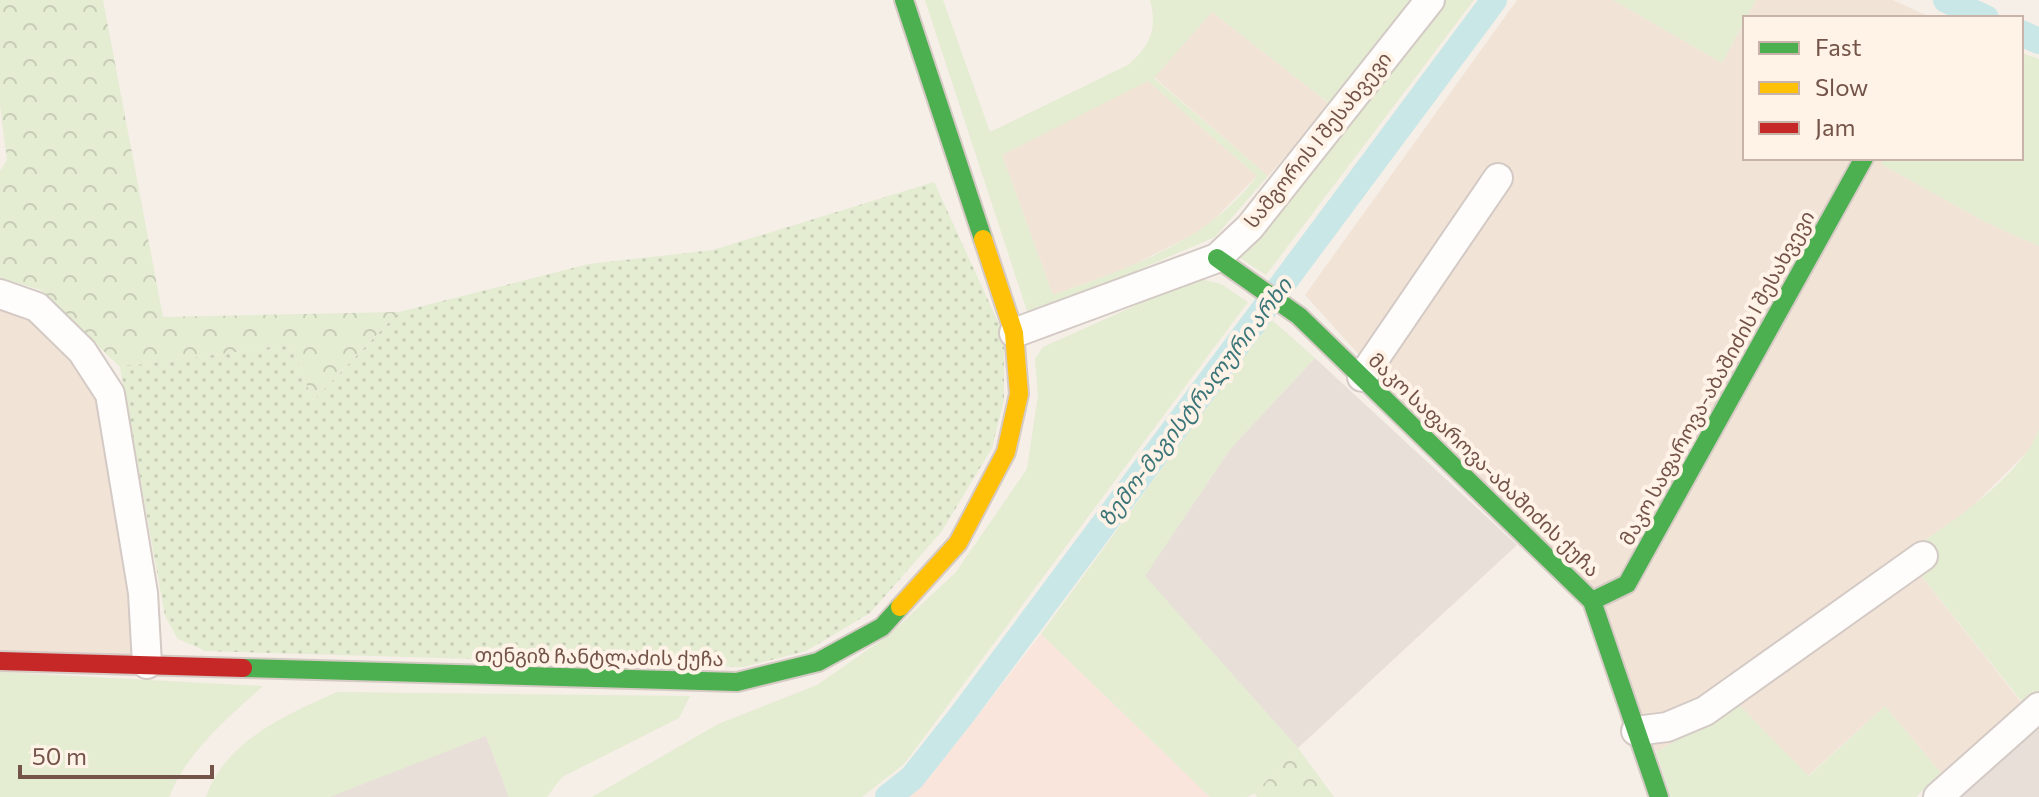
<svg xmlns="http://www.w3.org/2000/svg" width="2039" height="797" font-family="Commissioner,'Noto Sans Georgian',sans-serif">
	<style>
		.residential { fill: #f2e3d7 }
		.commercial { fill: #fae5dd }
		.industrial { fill: #e9dfd9 }
		.grass { fill: #e4ecd2; fill-rule: evenodd }
		.forest { fill: url(#forest-crowns) }
		.garden { fill: url(#garden-dots) }
		.lines { fill: none; stroke-linecap: round; stroke-linejoin: round }
		.canal { stroke: #c9e7e6; stroke-width: 26 }
		.street-casing { stroke: #d4cac5; stroke-width: 32 }
		.fast-casing { stroke: #d5cac4; stroke-width: 22 }
		.slow-casing { stroke: #d5cac4; stroke-width: 22 }
		.jam-casing { stroke: #d5cac4; stroke-width: 22 }
		.street { stroke: #fefdfb; stroke-width: 28 }
		.fast { stroke: #4caf50; stroke-width: 18 }
		.slow { stroke: #ffc107; stroke-width: 18 }
		.jam { stroke: #c62828; stroke-width: 18 }
		.labels { text-anchor: middle; stroke-width: 8; stroke-linejoin: round; paint-order: stroke }
		.street-label { font-size: 20px; fill: #745348; stroke: #fff3e8 }
		.water-label { font-size: 22px; font-style: italic; fill: #3c7679; stroke: #fff3e8 }
	</style>
	<defs>
		<pattern id="forest-crowns" width="20" height="18" patternUnits="userSpaceOnUse" patternTransform="scale(2)"><rect width="20" height="18" fill="#e4ecd2"/><path d="M2 6a3 3 0 1 1 6 0M12 15a3 3 0 1 1 6 0" fill="none" stroke="#c7ccb6"/></pattern>
		<pattern id="garden-dots" width="8" height="8" patternUnits="userSpaceOnUse" patternTransform="scale(2)"><rect width="8" height="8" fill="#e4ecd2"/><path d="M2 2h.1M6 6h.1" fill="none" stroke="#c7ccb6" stroke-width="1.8" stroke-linecap="round"/></pattern>
	</defs>
	<rect width="100%" height="100%" fill="#f6efe7"/>
	<g class="residential">
		<path d="M1517 0H1613L1722 63 1745 21V158H1885L1881 164 1987 223 2039 246V429L2034 445 1967 512 1904 554 2025 707 1941 773 1885 706 1808 776 1739 705 1656 752 1614 636 1305 295Z"/>
		<path d="M1756 0H1893L1932 18H1746Z"/>
		<path d="M1212 12 1331 105 1268 176 1154 77Z"/>
		<path d="M1147 80 1257 176 1205 229 1127 268 1053 295 1002 155Z"/>
		<path d="M0 309 32 318 71 352 99 400 136 655 0 651Z"/>
	</g>
	<path class="commercial" d="M1041 634 1210 797H907L929 778Z"/>
	<g class="industrial">
		<path d="M1315 358 1517 545 1298 748 1144 576 1231 448Z"/>
		<path d="M2039 723V797H1957Z"/>
		<path d="M486 736 509 797H330V795Z"/>
	</g>
	<g class="grass">
		<path d="M925 0H943L990 132 1128 65C1150 46 1158 29 1150 0H1416L1331 105 1212 12 1154 78 1268 176 1215 237 1029 317ZM1148 81 1257 176C1208 242 1128 268 1053 295L1002 155Z"/>
		<path d="M1444 0H1474L1266 275 1240 258 1238 245 1310 169Z"/>
		<path d="M1613 0H1756L1722 63Z"/>
		<path d="M2021 53 2039 59V246L1987 223 1881 164 1885 158H2021Z"/>
		<path d="M1197 278 1221 284 1248 302 904 764 862 797H592L718 724 817 685 889 635 956 572 1027 469 1038 395 1035 359 1043 347Z"/>
		<path d="M1271 319 1315 358 1231 448 1145 576 1298 748 1255 793 1247 797H1210L1041 634Z"/>
		<path d="M2039 429V723L1904 554C1945 527 2022 477 2039 429Z"/>
		<path d="M0 672 263 686C227 718 187 752 169 797H0Z"/>
		<path d="M337 692 690 696 679 718 562 777 547 797H509L486 736 330 797H206C226 740 286 715 337 692Z"/>
		<path d="M1739 705 1809 776 1885 706 1941 773 1916 797H1671L1656 752Z"/>
	</g>
	<g class="forest">
		<path d="M0 0H103L163 317 399 312 313 401 291 345 120 367 41 290 0 278V171L7 160 0 105Z"/>
		<path d="M1298 748 1334 797H1257L1255 793Z"/>
	</g>
	<path class="garden" d="M934 182 1004 335V400L992 448 942 531 870 613 806 651 743 667 206 651 178 639 165 616 120 367 291 345 313 401 399 312 589 264 713 250Z"/>
	<g class="lines">
		<g class="canal">
			<path d="M1946 0 1986 18"/>
			<path d="M2021 33 2039 41"/>
			<path d="M888 797 912 778 961 716 1494 0"/>
		</g>
		<defs>
			<g id="street">
				<path d="M0 294 37 307 82 351 110 394 143 593 147 664"/>
				<path d="M1014 333 1217 258 1250 227 1430 0"/>
				<path d="M1362 377 1498 178"/>
				<path d="M1636 731 1667 727 1705 711 1923 556"/>
				<path d="M1938 797 2039 707"/>
			</g>
			<g id="fast">
				<path d="M904 0 983 239"/>
				<path d="M1217 258 1299 316 1592 601 1659 797"/>
				<path d="M1592 601 1627 584 1864 158"/>
				<path d="M243 668 737 682 818 662 882 627 900 607"/>
			</g>
			<path id="slow" d="M900 607 958 543 1006 452 1019 394 1014 333 983 239"/>
			<path id="jam" d="M0 661 243 668"/>
		</defs>
		<use href="#street" class="street-casing"/>
		<use href="#fast" class="fast-casing"/>
		<use href="#slow" class="slow-casing"/>
		<use href="#jam" class="jam-casing"/>
		<use href="#street" class="street"/>
		<use href="#fast" class="fast"/>
		<use href="#slow" class="slow"/>
		<use href="#jam" class="jam"/>
	</g>
	<g class="labels">
		<g class="street-label">
			<text transform="translate(1318 140) rotate(-51)" y="7">სამგორის I შესახვევი</text>
			<text transform="translate(1717 378) rotate(-61)" y="7">მაკო საფაროვა-აბაშიძის I შესახვევი</text>
			<text transform="translate(1484 465) rotate(44)" y="7">მაკო საფაროვა-აბაშიძის ქუჩა</text>
			<text transform="translate(599 657) rotate(1)" y="7">თენგიზ ჩანტლაძის ქუჩა</text>
		</g>
		<g class="water-label">
			<text transform="translate(1195 402) rotate(-53)" y="8">ზემო-მაგისტრალური არხი</text>
		</g>
	</g>
	<rect x="1743" y="16" width="280" height="144" fill="#fff3e8" stroke="#c7b3a8" stroke-width="2"/>
	<rect x="1759" y="42" width="40" height="12" fill="#4caf50" stroke="#c7b3a8" stroke-width="2"/>
	<text x="1815" y="56" font-size="24" fill="#745348">Fast</text>
	<rect x="1759" y="82" width="40" height="12" fill="#ffc107" stroke="#c7b3a8" stroke-width="2"/>
	<text x="1815" y="96" font-size="24" fill="#745348">Slow</text>
	<rect x="1759" y="122" width="40" height="12" fill="#c62828" stroke="#c7b3a8" stroke-width="2"/>
	<text x="1815" y="136" font-size="24" fill="#745348">Jam</text>
	<path d="M20 765v12h192v-12" fill="none" stroke="#745348" stroke-width="4"/>
	<text x="32" y="765" font-size="24" fill="#745348" stroke="#fff3e8" stroke-width="6" paint-order="stroke">50 m</text>
</svg>
